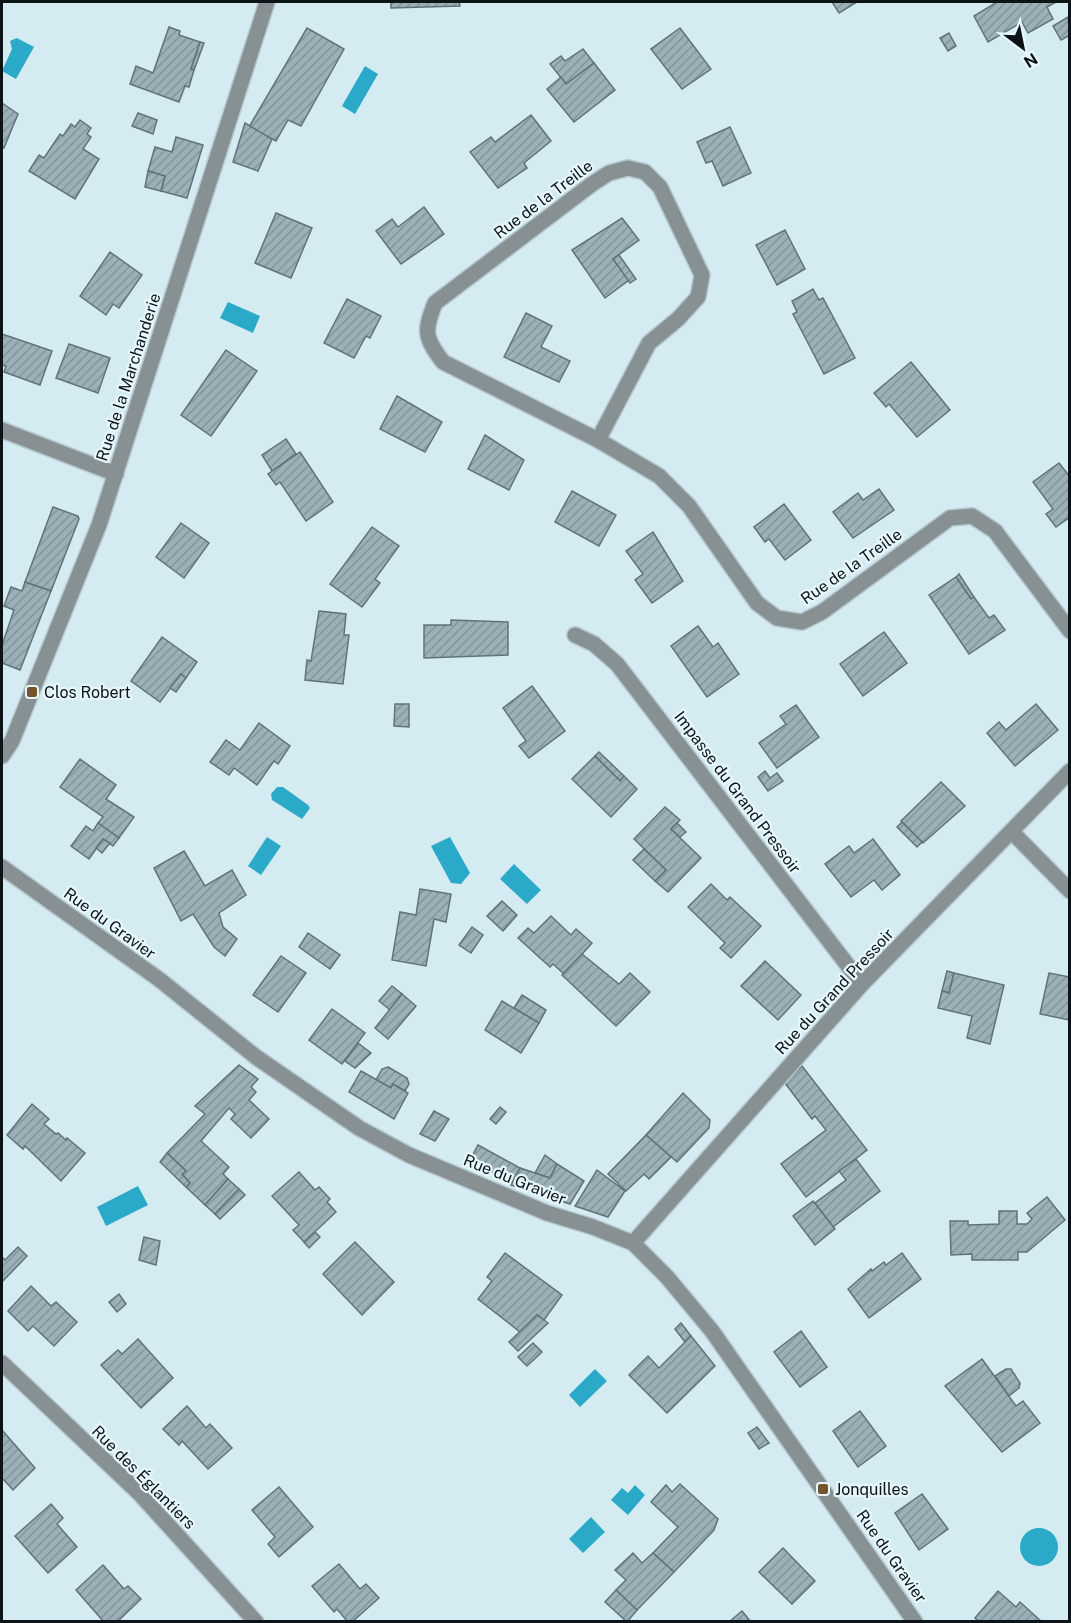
<svg xmlns="http://www.w3.org/2000/svg" width="1071" height="1623" font-family="'Public Sans',sans-serif">
	<style>
		.water { fill: #2aa9c8 }
		.building { fill: url(#building-hatch); stroke: #5f7379; stroke-width: 1.5 }
		.lines { fill: none; stroke-linecap: round; stroke-linejoin: round }
		.minor-casing { stroke: #b5c9cf; stroke-width: 18 }
		.minor { stroke: #879093; stroke-width: 15 }
		.poi-dot { fill: #77552c; stroke: #e6f7fd; stroke-width: 2 }
		.labels { text-anchor: middle; stroke-width: 4.5; stroke-linejoin: round; paint-order: stroke }
		.street-label { font-size: 16px; fill: #0c1417; stroke: #e6f7fd }
		.poi-label { font-size: 16px; fill: #0c1417; stroke: #e6f7fd; text-anchor: start }
	</style>
	<defs>
		<pattern id="building-hatch" width="6" height="6" patternUnits="userSpaceOnUse" patternTransform="scale(1.5)"><rect width="6" height="6" fill="#9bb0b7"/><path d="M-1 1l2-2M0 6l6-6M5 7l2-2" fill="none" stroke="#84969d"/></pattern>
	</defs>
	<rect width="100%" height="100%" fill="#d5ebf2"/>
	<g class="water">
		<path d="M17 38 34 47 16 79 2 71 12 49 10 41Z"/>
		<path d="M365 66 378 74 355 114 342 106Z"/>
		<path d="M228 302 260 316 253 333 220 318Z"/>
		<path d="M277 787H283L308 805 310 808 302 819 272 800 271 794Z"/>
		<path d="M267 837 281 846 261 875 248 866Z"/>
		<path d="M450 837 470 873 461 884 451 883 431 846Z"/>
		<path d="M514 864 541 890 527 904 500 879Z"/>
		<path d="M138 1186 148 1205 106 1226 97 1207Z"/>
		<path d="M595 1369 607 1381 580 1407 569 1395Z"/>
		<path d="M635 1485 645 1495 628 1515 611 1500 622 1488 628 1493Z"/>
		<path d="M591 1517 605 1532 583 1553 569 1539Z"/>
		<circle cx="1039" cy="1547" r="19"/>
	</g>
	<g class="building">
		<path d="M391 2H459L460 6 391 8Z"/>
		<path d="M832 2H857L839 13Z"/>
		<path d="M997 2H1056L1047 7 1053 19 1028 33 1022 22 988 42 974 16Z"/>
		<path d="M1068 17 1070 35 1061 40 1053 26Z"/>
		<path d="M169 27 180 31 179 35 200 42 191 69 194 70 189 87 185 86 179 102 130 84 136 66 153 73Z"/>
		<path d="M307 28 344 49 301 126 288 120 276 141 249 127Z"/>
		<path d="M680 28 711 69 682 89 651 49Z"/>
		<path d="M949 33 956 46 948 51 940 38Z"/>
		<path d="M200 42 204 43 194 70 191 69Z"/>
		<path d="M583 49 594 63 566 84 550 64 561 56 565 61Z"/>
		<path d="M594 63 615 90 574 122 547 89 561 77 566 84Z"/>
		<path d="M2 103 18 114 4 148 2 146Z"/>
		<path d="M138 113 157 120 153 134 132 126Z"/>
		<path d="M531 115 551 141 524 163 527 168 498 188 470 152 491 137 495 142Z"/>
		<path d="M80 120 91 128 87 134 91 137 83 149 99 159 75 199 29 171 39 155 44 158 60 134 63 136 71 124 75 127Z"/>
		<path d="M245 123 272 139 258 171 233 162Z"/>
		<path d="M730 127 751 173 723 186 712 161 706 163 697 142Z"/>
		<path d="M176 137 203 145 187 198 161 191 165 176 148 171 155 147 172 152Z"/>
		<path d="M148 171 165 176 161 191 145 187Z"/>
		<path d="M424 207 444 234 401 264 376 231 392 219 398 227Z"/>
		<path d="M276 213 312 228 291 278 255 263Z"/>
		<path d="M622 218 639 240 613 259 629 280 605 298 572 250Z"/>
		<path d="M785 230 805 269 777 285 756 245Z"/>
		<path d="M110 252 142 275 119 308 113 304 106 315 80 296Z"/>
		<path d="M619 255 636 279 630 283 613 259Z"/>
		<path d="M813 289 819 300 823 298 855 358 824 374 793 314 797 312 792 301Z"/>
		<path d="M347 299 381 316 370 338 366 336 354 358 324 343Z"/>
		<path d="M526 313 552 326 541 347 570 361 559 382 504 357Z"/>
		<path d="M2 334 52 351 40 385 4 372 6 366 2 365Z"/>
		<path d="M69 344 110 358 98 393 56 378Z"/>
		<path d="M226 350 257 371 211 436 181 415Z"/>
		<path d="M911 362 950 410 917 437 889 404 886 407 874 393Z"/>
		<path d="M397 396 442 422 425 452 380 429Z"/>
		<path d="M485 435 524 460 509 490 468 469Z"/>
		<path d="M286 439 296 454 272 471 262 455Z"/>
		<path d="M300 452 333 502 306 521 280 482 276 485 268 474Z"/>
		<path d="M1059 463 1070 477V517L1056 527 1046 514 1053 509 1033 482Z"/>
		<path d="M879 489 894 510 853 538 833 512 858 493 863 500Z"/>
		<path d="M572 491 616 515 599 546 555 522Z"/>
		<path d="M784 504 811 540 785 560 769 539 765 542 754 527Z"/>
		<path d="M53 507 78 516 79 519 51 591 25 582Z"/>
		<path d="M181 523 209 543 184 578 156 557Z"/>
		<path d="M372 527 399 546 375 579 380 583 362 607 330 584Z"/>
		<path d="M653 532 683 581 652 603 635 580 643 574 626 551Z"/>
		<path d="M959 574 974 597 971 599 956 577Z"/>
		<path d="M956 577 971 599 974 597 989 618 994 615 1005 630 969 654 929 595Z"/>
		<path d="M25 582 51 591 20 670 2 663V645L14 610 4 606 11 587 22 591Z"/>
		<path d="M319 611 346 614 344 635H349L343 684 305 680 307 660 311 661Z"/>
		<path d="M451 620 508 622V655L424 658V625H451Z"/>
		<path d="M698 626 713 647 718 643 739 674 707 697 671 646Z"/>
		<path d="M884 632 907 663 863 696 840 664Z"/>
		<path d="M162 637 197 662 186 678 181 674 160 702 131 681Z"/>
		<path d="M181 674 186 678 176 692 170 688Z"/>
		<path d="M532 686 565 731 529 758 519 746 526 741 503 708Z"/>
		<path d="M395 704H409V727L394 726Z"/>
		<path d="M1036 704 1058 730 1015 766 987 733 999 722 1006 730Z"/>
		<path d="M796 705 819 737 777 768 759 743 786 724 780 716Z"/>
		<path d="M259 723 290 746 278 764 274 761 257 785 234 768 229 775 210 762 226 740 240 750Z"/>
		<path d="M599 752 624 776 620 781 595 756Z"/>
		<path d="M595 756 620 781 624 776 637 789 611 817 572 779Z"/>
		<path d="M80 759 116 785 106 799 134 817 119 838 98 823 103 817 60 787Z"/>
		<path d="M765 771 770 778 777 773 783 781 768 791 758 777Z"/>
		<path d="M941 782 965 806 923 843 901 821Z"/>
		<path d="M665 807 680 820 671 829 701 858 668 892 655 881 666 870 634 839Z"/>
		<path d="M902 822 922 842 917 847 897 827Z"/>
		<path d="M98 823 119 838 113 846 103 839 89 859 71 846 86 826 93 831Z"/>
		<path d="M677 823 686 832 680 837 671 829Z"/>
		<path d="M103 839 110 843 102 853 96 848Z"/>
		<path d="M873 839 900 875 882 890 874 880 851 897 825 864 849 846 854 853Z"/>
		<path d="M644 849 666 870 655 881 633 860Z"/>
		<path d="M184 851 205 886 232 870 246 895 219 913 223 927 237 939 225 956 214 947 193 914 181 921 154 868Z"/>
		<path d="M711 884 727 900 730 897 761 926 731 958 720 948 725 943 688 907Z"/>
		<path d="M420 889 451 894 446 922 434 919 426 966 392 960 400 912 416 915Z"/>
		<path d="M502 901 517 915 503 931 487 916Z"/>
		<path d="M551 916 571 935 576 929 592 943 564 974 553 964 550 967 518 938 528 928 534 933Z"/>
		<path d="M472 927 483 935 471 953 459 945Z"/>
		<path d="M308 933 340 955 330 969 299 947Z"/>
		<path d="M582 954 619 984 630 973 650 992 616 1026 562 975Z"/>
		<path d="M281 956 306 973 278 1012 253 995Z"/>
		<path d="M765 961 801 995 778 1020 741 986Z"/>
		<path d="M947 971 954 973 949 993 942 991Z"/>
		<path d="M954 973 1004 985 990 1044 967 1038 972 1016 938 1008 942 991 949 993Z"/>
		<path d="M1049 973 1070 977V1020L1040 1014Z"/>
		<path d="M392 986 402 994 390 1010 379 1001Z"/>
		<path d="M402 994 416 1006 388 1039 375 1028Z"/>
		<path d="M522 995 546 1010 539 1023 514 1008Z"/>
		<path d="M502 1001 539 1023 521 1053 485 1030Z"/>
		<path d="M332 1009 365 1033 342 1064 309 1040Z"/>
		<path d="M358 1043 371 1053 355 1068 345 1061Z"/>
		<path d="M239 1065 258 1079 251 1087 256 1092 249 1100 269 1119 251 1138 231 1119 235 1114 229 1108 201 1141 229 1167 223 1174 228 1179 205 1205 186 1187 190 1183 182 1174 186 1171 167 1153 205 1114 195 1106Z"/>
		<path d="M802 1066 867 1150 806 1197 781 1164 826 1130 815 1116 812 1119 785 1083Z"/>
		<path d="M388 1067 407 1078 409 1084 405 1091 393 1084 391 1088 376 1080 382 1069Z"/>
		<path d="M361 1071 391 1088 393 1084 408 1093 394 1119 349 1092Z"/>
		<path d="M683 1093 710 1120 709 1128 677 1162 646 1135Z"/>
		<path d="M32 1104 49 1119 44 1124 56 1134 58 1133 66 1140 67 1138 85 1153 61 1181 25 1146 23 1149 7 1135Z"/>
		<path d="M500 1107 506 1112 496 1124 490 1119Z"/>
		<path d="M434 1111 449 1119 435 1141 420 1134Z"/>
		<path d="M646 1135 671 1157 649 1179 644 1174 626 1191 608 1174Z"/>
		<path d="M478 1145 520 1168 512 1183 470 1160Z"/>
		<path d="M167 1153 186 1171 182 1174 190 1183 186 1187 160 1162Z"/>
		<path d="M545 1155 557 1164 550 1178 535 1173Z"/>
		<path d="M856 1159 880 1191 833 1227 815 1203 846 1180 839 1171Z"/>
		<path d="M557 1164 584 1181 570 1204 511 1185 520 1168 550 1178Z"/>
		<path d="M597 1170 625 1191 608 1217 575 1206Z"/>
		<path d="M299 1172 315 1190 319 1187 330 1199 327 1202 336 1212 304 1242 293 1230 299 1225 272 1196Z"/>
		<path d="M228 1179 239 1189 215 1214 205 1205Z"/>
		<path d="M239 1189 245 1195 220 1219 215 1214Z"/>
		<path d="M1047 1197 1065 1220 1027 1252H1018V1260H972V1254L951 1255 950 1221H968V1225L999 1224V1211H1017V1224H1027L1032 1219 1027 1213Z"/>
		<path d="M813 1201 835 1229 815 1245 793 1216Z"/>
		<path d="M315 1232 320 1237 309 1248 304 1242Z"/>
		<path d="M144 1237 160 1241 156 1265 139 1260Z"/>
		<path d="M355 1242 394 1282 362 1315 323 1274Z"/>
		<path d="M18 1247 27 1256 2 1282V1257L5 1260Z"/>
		<path d="M505 1253 562 1295 544 1320 537 1315 520 1332 478 1299 492 1281 487 1277Z"/>
		<path d="M902 1253 921 1279 869 1318 848 1289 871 1269 872 1271 884 1262 886 1265Z"/>
		<path d="M31 1286 51 1306 56 1302 77 1322 54 1346 33 1326 28 1331 8 1311Z"/>
		<path d="M119 1294 126 1304 117 1312 109 1302Z"/>
		<path d="M537 1315 548 1323 518 1351 509 1342Z"/>
		<path d="M681 1323 691 1336 685 1342 675 1329Z"/>
		<path d="M801 1331 827 1367 800 1387 774 1352Z"/>
		<path d="M691 1336 715 1366 667 1413 629 1375 648 1356 659 1368Z"/>
		<path d="M138 1339 173 1378 141 1408 101 1365 118 1350 122 1354Z"/>
		<path d="M533 1343 542 1352 527 1366 518 1357Z"/>
		<path d="M982 1359 1016 1406 1023 1401 1040 1423 1002 1452 945 1386Z"/>
		<path d="M1006 1369H1011L1020 1383 1019 1388 1009 1396 995 1376Z"/>
		<path d="M187 1406 206 1428 210 1424 232 1448 208 1469 182 1441 179 1445 163 1429Z"/>
		<path d="M860 1411 886 1446 858 1467 833 1431Z"/>
		<path d="M757 1427 769 1443 759 1449 748 1433Z"/>
		<path d="M2 1430 35 1468 13 1490 2 1478Z"/>
		<path d="M680 1484 718 1519 714 1530 674 1572 653 1553 678 1527 651 1502 666 1485 672 1492Z"/>
		<path d="M279 1487 313 1527 279 1557 268 1544 275 1537 252 1510Z"/>
		<path d="M922 1494 948 1529 919 1550 895 1513Z"/>
		<path d="M51 1504 63 1518 57 1524 77 1547 48 1573 15 1536Z"/>
		<path d="M783 1548 815 1581 792 1604 759 1572Z"/>
		<path d="M633 1553 642 1563 653 1553 674 1572 637 1610 616 1590 626 1580 615 1570Z"/>
		<path d="M339 1564 360 1589 366 1584 379 1598 352 1622H348L337 1609 334 1612 312 1586Z"/>
		<path d="M103 1565 124 1589 128 1586 141 1599 117 1622H104L76 1590Z"/>
		<path d="M616 1590 637 1610 627 1622 605 1602Z"/>
		<path d="M998 1591 1016 1607 1020 1602 1042 1622H979L975 1618Z"/>
		<path d="M742 1611 751 1622H729Z"/>
	</g>
	<g class="lines">
		<defs>
			<g id="minor">
				<path d="M2 430 116 474"/>
				<path d="M598 440 649 343 678 319 698 297 702 275 660 187 645 172 628 168 609 173 592 184 435 303C424 331 424 337 443 362L598 440 659 476 689 506 757 603 777 618 802 622 822 612 950 518 972 516 995 531 1070 631"/>
				<path d="M575 635 594 644 617 664 862 984"/>
				<path d="M2 756 12 741 99 525 267 2"/>
				<path d="M1012 832 1070 891"/>
				<path d="M2 867 160 980 256 1057 359 1128 409 1155 547 1213 593 1227 633 1243 667 1277 712 1331 915 1622"/>
				<path d="M633 1243 862 984 1070 771"/>
				<path d="M2 1363 139 1493 256 1622"/>
			</g>
		</defs>
		<use href="#minor" class="minor-casing"/>
		<use href="#minor" class="minor"/>
	</g>
	<g class="poi-dot">
		<rect x="26" y="686" width="12" height="12" rx="3"/>
		<rect x="817" y="1483" width="12" height="12" rx="3"/>
	</g>
	<g class="labels">
		<g class="street-label">
			<text transform="translate(543 199) rotate(-37)" y="6">Rue de la Treille</text>
			<text transform="translate(128 377) rotate(-72)" y="6">Rue de la Marchanderie</text>
			<text transform="translate(851 566) rotate(-35)" y="6">Rue de la Treille</text>
			<text transform="translate(738 792) rotate(53)" y="6">Impasse du Grand Pressoir</text>
			<text transform="translate(110 923) rotate(36)" y="6">Rue du Gravier</text>
			<text transform="translate(834 991) rotate(-47)" y="6">Rue du Grand Pressoir</text>
			<text transform="translate(515 1179) rotate(22)" y="6">Rue du Gravier</text>
			<text transform="translate(144 1477) rotate(45)" y="6">Rue des Églantiers</text>
			<text transform="translate(892 1556) rotate(55)" y="6">Rue du Gravier</text>
		</g>
		<g class="poi-label">
			<text x="44" y="698">Clos Robert</text>
			<text x="835" y="1495">Jonquilles</text>
		</g>
	</g>
	<rect width="1071" height="1623" fill="none" stroke="#0c1417" stroke-width="6"/>
	<g transform="translate(1023 48) rotate(148)" stroke="#e6f7fd" stroke-width="4.5" paint-order="stroke">
	<path d="M0-4.5L10 22L0 15L-10 22Z" fill="#0c1417"/>
	<text y="-9" font-size="16" font-weight="bold" text-anchor="middle" fill="#0c1417">N</text>
	</g>
</svg>
